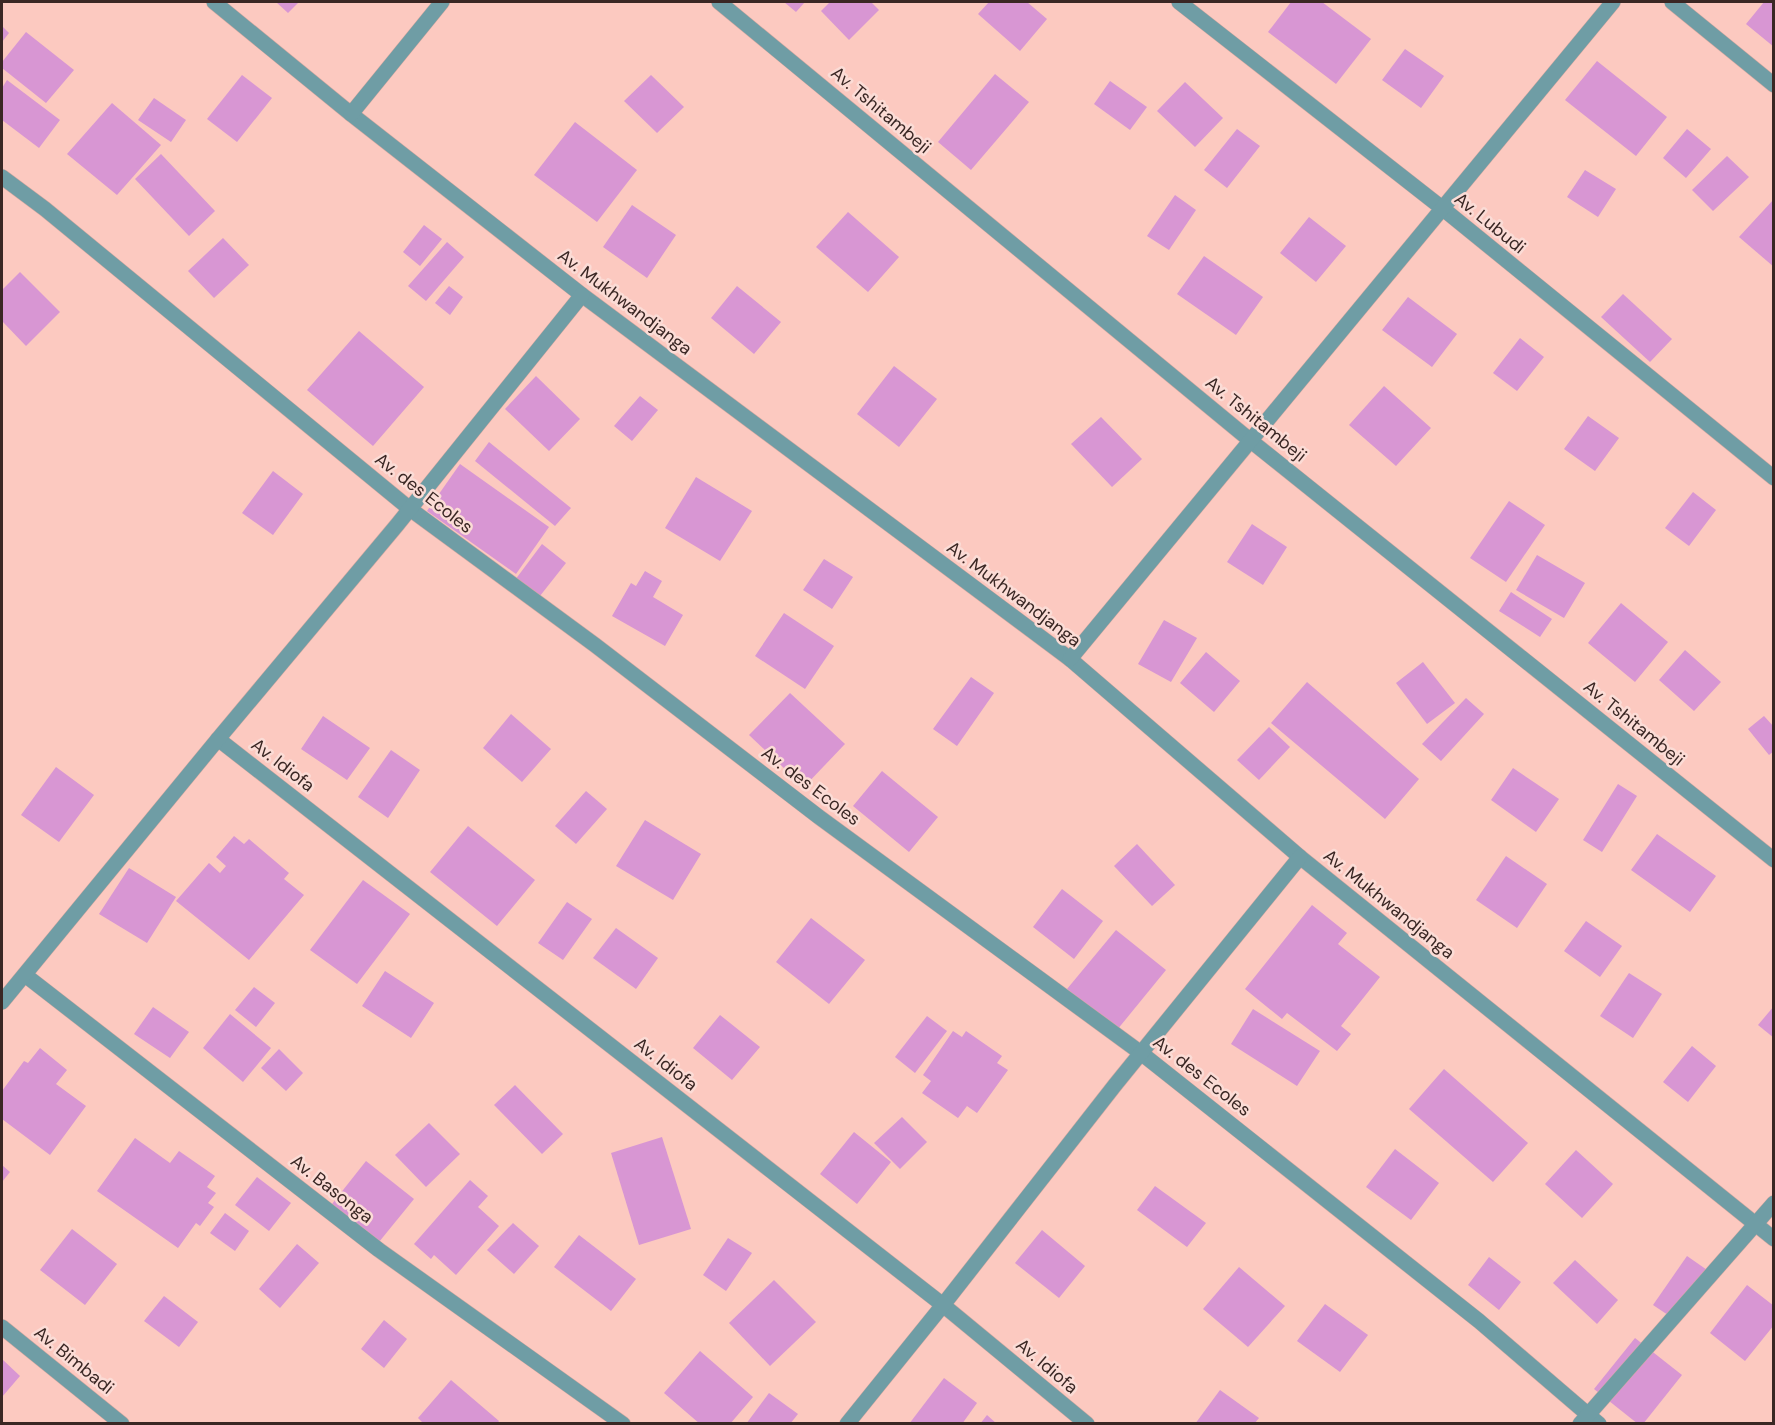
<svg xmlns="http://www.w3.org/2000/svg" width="1775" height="1425" font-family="'DM Sans',sans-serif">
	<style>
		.building { fill: #d896d3 }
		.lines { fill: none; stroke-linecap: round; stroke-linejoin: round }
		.street-casing { stroke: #d5a9a1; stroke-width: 16 }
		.street { stroke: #6f9da5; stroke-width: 15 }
		.labels { text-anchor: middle; stroke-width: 5; stroke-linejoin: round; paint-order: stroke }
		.street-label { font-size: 18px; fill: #3a2724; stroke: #fbdcd6 }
	</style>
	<rect width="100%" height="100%" fill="#fcc9c0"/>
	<g class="building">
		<path d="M276 2H299L288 13Z"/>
		<path d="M784 2H805L796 12Z"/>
		<path d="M830 2H871L879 10 849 40 821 11Z"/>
		<path d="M989 2H1027L1047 19 1020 51 978 14Z"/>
		<path d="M1291 2H1322L1371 39 1336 84 1268 32Z"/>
		<path d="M1764 2H1774V47L1746 24Z"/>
		<path d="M2 26 9 33 2 42Z"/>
		<path d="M26 32 74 70 46 103 2 68V62Z"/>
		<path d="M1405 49 1444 76 1421 108 1382 80Z"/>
		<path d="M1597 61 1667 117 1636 156 1565 100Z"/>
		<path d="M995 74 1029 102 971 170 938 142Z"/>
		<path d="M242 75 272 98 237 142 207 119Z"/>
		<path d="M651 75 684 107 657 133 624 101Z"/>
		<path d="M7 80 60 120 39 148 2 120V88Z"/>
		<path d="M1110 81 1147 107 1130 130 1094 104Z"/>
		<path d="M1185 82 1223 118 1195 147 1157 111Z"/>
		<path d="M154 98 186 120 171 142 138 120Z"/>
		<path d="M112 103 161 145 117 195 67 154Z"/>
		<path d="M575 122 637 170 597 222 534 175Z"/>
		<path d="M1237 129 1260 146 1227 188 1204 170Z"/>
		<path d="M1687 129 1711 149 1686 178 1663 158Z"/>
		<path d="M161 154 215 211 189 236 135 179Z"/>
		<path d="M1727 156 1749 177 1713 211 1692 190Z"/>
		<path d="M1585 170 1616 189 1598 217 1567 197Z"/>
		<path d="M1175 195 1196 210 1169 250 1147 236Z"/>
		<path d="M1774 199V267L1739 237Z"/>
		<path d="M632 205 676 235 647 278 603 247Z"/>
		<path d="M848 212 899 257 868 292 816 247Z"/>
		<path d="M1309 217 1346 246 1316 282 1280 253Z"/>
		<path d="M424 225 442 239 420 266 403 252Z"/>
		<path d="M223 238 249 265 214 298 188 271Z"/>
		<path d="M447 242 464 257 426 301 408 286Z"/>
		<path d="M1204 256 1263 297 1236 335 1177 294Z"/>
		<path d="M20 272 60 312 26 346 2 321V290Z"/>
		<path d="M449 286 463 297 450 315 435 303Z"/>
		<path d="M737 286 781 322 754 354 711 318Z"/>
		<path d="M1623 294 1672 339 1650 362 1601 317Z"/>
		<path d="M1408 297 1457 334 1432 367 1382 330Z"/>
		<path d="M359 331 424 387 373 446 307 390Z"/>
		<path d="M1520 338 1544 357 1517 391 1493 373Z"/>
		<path d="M894 366 937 399 899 447 857 414Z"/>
		<path d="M536 376 580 419 549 451 505 409Z"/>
		<path d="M1384 386 1431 428 1396 466 1349 425Z"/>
		<path d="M640 396 658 410 632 441 614 426Z"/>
		<path d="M1588 416 1619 438 1595 471 1564 449Z"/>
		<path d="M1101 417 1142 459 1112 487 1071 444Z"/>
		<path d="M489 442 571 508 555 526 475 461Z"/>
		<path d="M460 464 549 527 516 574 427 511Z"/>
		<path d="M273 471 303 494 273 535 242 513Z"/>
		<path d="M696 477 752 511 720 561 665 528Z"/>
		<path d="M1693 492 1716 510 1689 546 1665 528Z"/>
		<path d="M1509 501 1545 525 1506 582 1470 558Z"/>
		<path d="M1252 524 1287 547 1263 585 1227 562Z"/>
		<path d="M542 544 566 563 536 601 512 584Z"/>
		<path d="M1537 555 1585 583 1564 618 1516 590Z"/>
		<path d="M824 559 853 577 832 609 803 590Z"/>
		<path d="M645 571 662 581 653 597 683 615 665 646 612 616 631 583 636 586Z"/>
		<path d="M1511 592 1552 619 1540 637 1499 611Z"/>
		<path d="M1621 603 1668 642 1635 682 1588 643Z"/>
		<path d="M784 613 834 646 805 689 755 656Z"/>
		<path d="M1164 620 1197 638 1171 682 1138 664Z"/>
		<path d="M1685 650 1721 682 1694 711 1659 680Z"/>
		<path d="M1206 652 1240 681 1214 712 1180 683Z"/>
		<path d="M1423 662 1455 703 1427 724 1396 683Z"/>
		<path d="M971 677 994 693 957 746 933 729Z"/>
		<path d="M1307 682 1419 779 1385 819 1271 723Z"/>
		<path d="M790 693 845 744 804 787 749 735Z"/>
		<path d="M1466 698 1484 714 1441 761 1422 744Z"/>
		<path d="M511 714 551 749 522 782 483 748Z"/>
		<path d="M323 716 370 748 347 780 301 749Z"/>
		<path d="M1764 716 1774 727V751L1769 755 1748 729Z"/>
		<path d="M1269 727 1290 747 1259 780 1237 760Z"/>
		<path d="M391 750 420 770 388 818 358 797Z"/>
		<path d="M56 767 94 795 59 842 21 815Z"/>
		<path d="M1513 768 1559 799 1536 832 1491 800Z"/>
		<path d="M882 771 938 817 909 852 853 806Z"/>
		<path d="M1618 784 1637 796 1602 852 1583 840Z"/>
		<path d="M586 791 607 809 576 844 555 826Z"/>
		<path d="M645 820 701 854 673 900 616 866Z"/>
		<path d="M468 826 535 880 497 926 430 872Z"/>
		<path d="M1657 834 1716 876 1690 912 1631 870Z"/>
		<path d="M234 836 244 844 249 839 289 873 284 879 304 895 249 960 176 901 209 863 220 873 226 866 216 857Z"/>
		<path d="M1137 844 1175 885 1152 906 1114 866Z"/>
		<path d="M1506 856 1547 884 1517 928 1476 900Z"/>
		<path d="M129 868 176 897 147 943 99 914Z"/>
		<path d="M363 880 410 914 357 984 310 950Z"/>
		<path d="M1062 889 1103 921 1074 959 1033 927Z"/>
		<path d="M567 902 592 919 563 960 538 943Z"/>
		<path d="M1312 905 1347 933 1338 944 1380 977 1341 1026 1351 1034 1337 1051 1287 1013 1282 1019 1245 989Z"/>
		<path d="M811 918 865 960 829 1004 776 962Z"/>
		<path d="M1586 921 1622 946 1600 977 1564 951Z"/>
		<path d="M616 928 658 958 636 989 593 958Z"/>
		<path d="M1116 930 1166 970 1117 1030 1067 989Z"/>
		<path d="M385 971 434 1003 411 1038 362 1006Z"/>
		<path d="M1629 973 1662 994 1633 1038 1600 1016Z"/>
		<path d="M254 987 275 1003 256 1027 235 1010Z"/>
		<path d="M1774 1006V1038L1758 1025Z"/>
		<path d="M153 1007 189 1032 170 1058 134 1034Z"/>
		<path d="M1253 1009 1320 1051 1297 1086 1231 1044Z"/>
		<path d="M230 1014 271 1048 243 1082 203 1048Z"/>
		<path d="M720 1015 760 1047 732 1080 693 1048Z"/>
		<path d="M927 1016 947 1031 915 1073 895 1057Z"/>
		<path d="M953 1031 962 1037 966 1031 1002 1056 997 1063 1008 1070 977 1113 967 1106 958 1118 922 1093 931 1081 923 1075Z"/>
		<path d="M1692 1046 1716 1066 1688 1102 1663 1082Z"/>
		<path d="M40 1048 67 1070 56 1084 86 1106 50 1155 2 1119V1091L24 1061 28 1063Z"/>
		<path d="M279 1049 303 1073 286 1091 261 1068Z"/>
		<path d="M1444 1069 1528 1143 1493 1182 1409 1109Z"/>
		<path d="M515 1085 563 1134 542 1154 494 1105Z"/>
		<path d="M902 1117 927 1142 900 1169 874 1143Z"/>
		<path d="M429 1123 460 1154 426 1187 395 1155Z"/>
		<path d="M854 1132 891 1162 857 1204 820 1174Z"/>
		<path d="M662 1137 691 1229 639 1245 611 1153Z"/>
		<path d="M135 1138 170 1163 179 1151 215 1176 207 1187 216 1193 208 1203 214 1207 200 1226 196 1223 178 1248 97 1191Z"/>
		<path d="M1395 1149 1439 1183 1411 1220 1366 1187Z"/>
		<path d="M1576 1150 1613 1184 1582 1218 1545 1184Z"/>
		<path d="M366 1161 414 1199 379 1242 332 1204Z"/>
		<path d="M2 1165 10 1172 2 1182Z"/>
		<path d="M257 1177 291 1203 269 1231 235 1205Z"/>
		<path d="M470 1180 488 1196 478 1207 499 1226 456 1275 434 1255 431 1259 414 1244Z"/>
		<path d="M1155 1186 1206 1223 1187 1247 1137 1210Z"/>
		<path d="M225 1213 249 1231 235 1251 210 1233Z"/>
		<path d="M513 1223 539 1246 514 1274 487 1250Z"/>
		<path d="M72 1229 117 1264 85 1305 40 1270Z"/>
		<path d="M1042 1230 1085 1266 1059 1298 1015 1263Z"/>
		<path d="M579 1235 636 1279 611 1311 554 1267Z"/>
		<path d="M728 1238 752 1253 726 1291 703 1275Z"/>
		<path d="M297 1244 319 1263 280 1308 259 1289Z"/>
		<path d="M1687 1256 1710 1272 1677 1321 1653 1305Z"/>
		<path d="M1489 1257 1521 1282 1499 1310 1468 1285Z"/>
		<path d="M1575 1260 1618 1300 1597 1324 1553 1283Z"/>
		<path d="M1239 1267 1285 1306 1248 1347 1203 1309Z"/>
		<path d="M774 1280 816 1322 770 1366 729 1323Z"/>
		<path d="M1747 1285 1774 1306V1325L1745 1361 1710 1333Z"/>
		<path d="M164 1296 198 1322 179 1347 144 1321Z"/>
		<path d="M1325 1304 1368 1335 1340 1372 1297 1341Z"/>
		<path d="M384 1320 407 1339 384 1368 361 1349Z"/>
		<path d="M1635 1338 1682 1375 1643 1424H1638L1594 1389Z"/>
		<path d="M700 1351 753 1397 730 1424H700L664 1393Z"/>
		<path d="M2 1359 20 1376 2 1397Z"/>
		<path d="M944 1378 977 1403 962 1424H909Z"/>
		<path d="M451 1380 499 1421 497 1424H424L418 1418Z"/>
		<path d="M1220 1390 1259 1418 1254 1424H1195Z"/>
		<path d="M769 1393 798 1414 790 1424H746Z"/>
		<path d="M987 1415 997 1424H980Z"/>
	</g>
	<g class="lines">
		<defs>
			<g id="street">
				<path d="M214 2 351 114 582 295 1070 659 1300 857 1774 1239"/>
				<path d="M719 2 1251 441 1774 860"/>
				<path d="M1179 2 1442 208 1774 478"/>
				<path d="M1672 2 1774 85"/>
				<path d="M351 114 442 2"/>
				<path d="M2 177 45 209 410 509 595 645 819 817 1141 1053 1479 1321 1599 1424"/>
				<path d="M1070 659 1613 2"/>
				<path d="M218 739 943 1305 1087 1424"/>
				<path d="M25 975 379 1250 623 1424"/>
				<path d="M2 1002 218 739 397 525 582 295"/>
				<path d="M2 1327 122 1424"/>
				<path d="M847 1424 943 1305 1115 1085 1300 857"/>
				<path d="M1580 1424 1774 1203"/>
			</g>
		</defs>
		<use href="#street" class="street-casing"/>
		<use href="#street" class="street"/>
	</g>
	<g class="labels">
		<g class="street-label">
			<text transform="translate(881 110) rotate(40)" y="6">Av. Tshitambeji</text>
			<text transform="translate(1490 223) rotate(39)" y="6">Av. Lubudi</text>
			<text transform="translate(625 302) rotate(37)" y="6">Av. Mukhwandjanga</text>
			<text transform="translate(1256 419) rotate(39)" y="6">Av. Tshitambeji</text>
			<text transform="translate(424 493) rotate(38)" y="6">Av. des Ecoles</text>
			<text transform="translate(1014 594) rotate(37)" y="6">Av. Mukhwandjanga</text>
			<text transform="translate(1634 723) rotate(39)" y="6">Av. Tshitambeji</text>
			<text transform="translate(283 765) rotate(38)" y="6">Av. Idiofa</text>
			<text transform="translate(811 786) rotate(37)" y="6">Av. des Ecoles</text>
			<text transform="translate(1389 904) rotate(39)" y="6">Av. Mukhwandjanga</text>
			<text transform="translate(666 1064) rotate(38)" y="6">Av. Idiofa</text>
			<text transform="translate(1202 1076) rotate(38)" y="6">Av. des Ecoles</text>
			<text transform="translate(332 1189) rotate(38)" y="6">Av. Basonga</text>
			<text transform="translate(74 1360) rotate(39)" y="6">Av. Bimbadi</text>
			<text transform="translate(1047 1366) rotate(40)" y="6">Av. Idiofa</text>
		</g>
	</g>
	<rect width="1775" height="1425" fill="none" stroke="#3a2724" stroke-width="6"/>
</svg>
